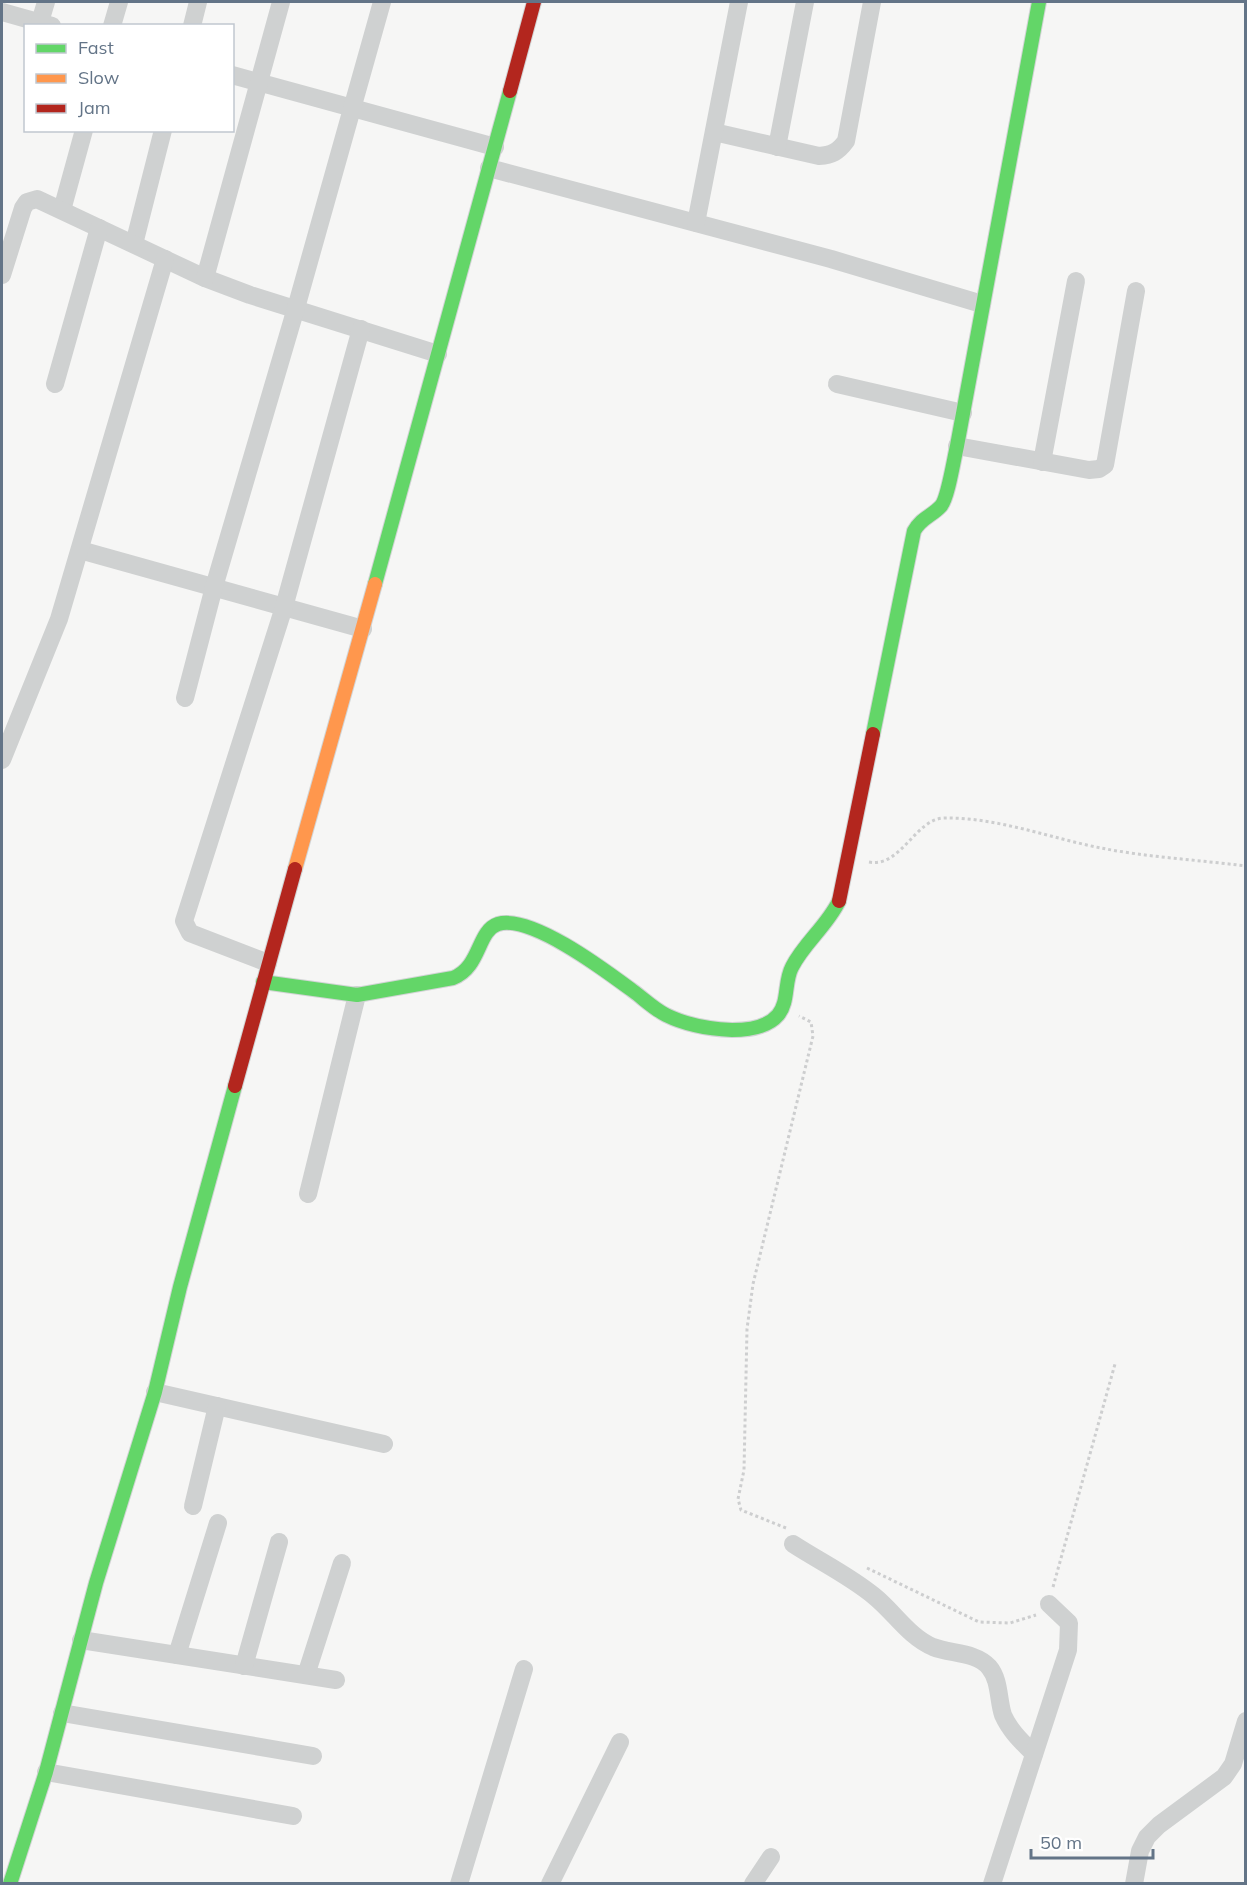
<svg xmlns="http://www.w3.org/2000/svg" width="1247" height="1885" font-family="Mulish,sans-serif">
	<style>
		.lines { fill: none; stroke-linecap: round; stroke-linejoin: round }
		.fast-casing { stroke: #d2d4d5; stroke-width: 16 }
		.slow-casing { stroke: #d2d4d5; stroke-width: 16 }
		.jam-casing { stroke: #d2d4d5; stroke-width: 16 }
		.path { stroke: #cdcecf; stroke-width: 3; stroke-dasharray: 3 3; stroke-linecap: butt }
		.street { stroke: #cfd1d1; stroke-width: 18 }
		.fast { stroke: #63d668; stroke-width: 14 }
		.slow { stroke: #ff974d; stroke-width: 14 }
		.jam { stroke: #b3261e; stroke-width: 14 }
	</style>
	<rect width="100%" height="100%" fill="#f6f6f5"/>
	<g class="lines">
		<defs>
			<g id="fast">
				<path d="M375 584 510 91"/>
				<path d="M873 734 914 531C921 518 932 516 941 506 948 498 954 458 957 446L1039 2"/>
				<path d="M263 982 357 995 453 978C481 967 477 931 498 924 531 914 606 971 633 991 644 999 654 1009 666 1015 686 1025 710 1029 732 1030 748 1030 767 1028 778 1015 789 1002 784 982 792 967 804 943 827 926 839 901"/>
				<path d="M10 1884 46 1772 96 1583 155 1392 180 1287 235 1086"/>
			</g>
			<path id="slow" d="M295 869 375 584"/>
			<g id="jam">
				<path d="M510 91 534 2"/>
				<path d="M839 901 873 734"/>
				<path d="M235 1086 295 869"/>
			</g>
		</defs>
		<use href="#fast" class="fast-casing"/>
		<use href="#slow" class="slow-casing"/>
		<use href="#jam" class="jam-casing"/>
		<g class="path">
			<path d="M869 862C901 868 915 819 944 818 996 817 1050 838 1101 848 1146 857 1199 860 1246 866"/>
			<path d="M786 1528 741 1510 738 1499 744 1470 747 1329 753 1284 813 1036 811 1022 799 1016"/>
			<path d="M867 1568 979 1622 1010 1623 1036 1615"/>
			<path d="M1053 1587 1115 1364"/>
		</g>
		<g class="street">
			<path d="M2 12 52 26"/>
			<path d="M40 22 46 2"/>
			<path d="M112 26 119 2"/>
			<path d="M192 26 198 2"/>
			<path d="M232 75 495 147"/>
			<path d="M714 132 819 156C832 155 838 152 846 141L872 2"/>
			<path d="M777 147 805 2"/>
			<path d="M489 168 831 259 982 304"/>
			<path d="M62 210 84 130"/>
			<path d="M696 223 739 2"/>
			<path d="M134 244 163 130"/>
			<path d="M2 275 23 208 27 202 37 199 205 278 250 295 438 354"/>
			<path d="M205 278 281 2"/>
			<path d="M55 384 99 228"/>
			<path d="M837 384 963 413"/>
			<path d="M957 446 1089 470 1099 469 1105 465 1136 291"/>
			<path d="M1042 462 1076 281"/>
			<path d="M80 550 363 629"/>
			<path d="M185 698 214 587 296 308 382 2"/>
			<path d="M2 760 59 619 165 259"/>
			<path d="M268 963 190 933 184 921 284 607 361 329"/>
			<path d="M308 1194 357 995"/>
			<path d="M155 1392 384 1444"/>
			<path d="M193 1506 217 1406"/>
			<path d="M793 1544C819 1561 850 1576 874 1596 894 1612 909 1637 933 1647 951 1654 976 1652 989 1667 1000 1680 998 1700 1003 1715 1010 1731 1022 1742 1034 1754"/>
			<path d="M81 1640 336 1680"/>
			<path d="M177 1655 218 1523"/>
			<path d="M244 1666 279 1542"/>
			<path d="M306 1675 342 1563"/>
			<path d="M62 1713 313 1756"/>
			<path d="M46 1772 293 1816"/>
			<path d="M459 1884 524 1669"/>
			<path d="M550 1884 620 1742"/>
			<path d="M753 1884 771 1857"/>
			<path d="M992 1884 1068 1650 1069 1623 1049 1604"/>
			<path d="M1134 1884 1140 1851 1147 1837 1159 1825 1224 1777 1233 1764 1246 1721"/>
		</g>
		<use href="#fast" class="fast"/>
		<use href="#slow" class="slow"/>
		<use href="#jam" class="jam"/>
	</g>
	<rect width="1247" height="1885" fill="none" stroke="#637487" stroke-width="6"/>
	<rect x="24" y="24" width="210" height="108" fill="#ffffff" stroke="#c1c7cf" stroke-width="1.5"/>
	<rect x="36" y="44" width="30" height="9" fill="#63d668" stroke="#c1c7cf" stroke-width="1.5"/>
	<text x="78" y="54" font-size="18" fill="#637487">Fast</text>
	<rect x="36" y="74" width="30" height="9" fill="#ff974d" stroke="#c1c7cf" stroke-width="1.5"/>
	<text x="78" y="84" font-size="18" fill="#637487">Slow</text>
	<rect x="36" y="104" width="30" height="9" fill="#b3261e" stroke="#c1c7cf" stroke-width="1.5"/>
	<text x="78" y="114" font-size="18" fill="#637487">Jam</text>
	<path d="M1031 1849v9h122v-9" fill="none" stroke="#637487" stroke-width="3"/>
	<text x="1040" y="1849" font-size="18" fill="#637487" stroke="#ffffff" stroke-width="4.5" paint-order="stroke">50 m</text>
</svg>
